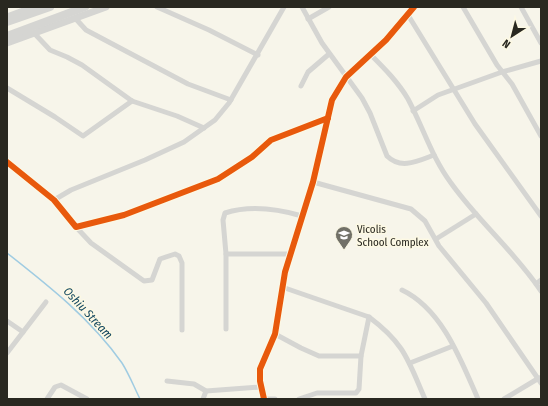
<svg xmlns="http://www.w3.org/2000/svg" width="548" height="406" font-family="'Fira Sans Condensed',sans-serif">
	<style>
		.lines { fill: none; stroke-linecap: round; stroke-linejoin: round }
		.stream { stroke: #a0cce2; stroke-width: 1.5 }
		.minor { stroke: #d5d5d2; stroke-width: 5 }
		.tertiary { stroke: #d5d5d2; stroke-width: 7 }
		.primary { stroke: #d5d5d2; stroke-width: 8 }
		.cycleway-casing { stroke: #fdf9e4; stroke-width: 8 }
		.cycleway { stroke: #e8590c; stroke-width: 6 }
		.labels { text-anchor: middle; stroke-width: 3; stroke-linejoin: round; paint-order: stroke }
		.poi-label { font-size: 11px; fill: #292820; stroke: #fdf9e4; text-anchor: start }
		.water-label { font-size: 12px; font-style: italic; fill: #154961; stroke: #fdf9e4 }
	</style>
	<rect width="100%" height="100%" fill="#f7f5ea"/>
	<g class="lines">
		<path class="stream" d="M7 253C49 286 91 319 122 363 129 374 134 387 140 399"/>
		<g class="minor">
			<path d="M157 7 209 30 258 55"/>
			<path d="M302 7 322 43 362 98 370 113 387 156C401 170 418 161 434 155"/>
			<path d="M463 7 497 65 512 84 541 136"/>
			<path d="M521 7 541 43"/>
			<path d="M408 15 475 124 541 216"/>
			<path d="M75 18 86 30 188 84 231 100"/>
			<path d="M308 19 329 7"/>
			<path d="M34 33 50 50 67 57 82 65 132 101 177 116 204 128"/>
			<path d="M371 55C384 68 398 82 408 99 423 127 432 158 451 183 478 221 515 252 541 291"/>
			<path d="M301 86 308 72 329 54"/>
			<path d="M7 88 55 117 83 136 132 101"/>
			<path d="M413 111 438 95 502 72 541 61"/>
			<path d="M7 162 54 200 76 227 124 215 218 179 252 157 271 140 328 118"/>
			<path d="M313 182 411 209 425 221 439 246 486 303 541 383"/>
			<path d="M54 200 71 190 145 160 184 142 215 120 229 103 284 7"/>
			<path d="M76 227 91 243 144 281 152 280 160 259 175 254 179 256 182 263V330"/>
			<path d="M436 239 476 214"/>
			<path d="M226 254H290"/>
			<path d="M536 284 541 280"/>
			<path d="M282 287 369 317C405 344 408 360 425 399"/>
			<path d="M402 290C442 309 461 360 478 399"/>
			<path d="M7 321 23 332"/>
			<path d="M226 329V254L223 220 225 213C250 205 278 209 302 216"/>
			<path d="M275 334 301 348 319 356H361"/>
			<path d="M7 353 46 302"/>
			<path d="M410 363 453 346"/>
			<path d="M167 381 194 384 206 391 261 387"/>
			<path d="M47 399 55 387 61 385 87 399"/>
			<path d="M203 399 206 391"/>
			<path d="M264 399 260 381V369L275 334 285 272 313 182 332 100 346 77 386 40 414 7"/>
			<path d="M264 399H275"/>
			<path d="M299 399 317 393H356L359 389 361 356 369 317"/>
			<path d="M504 399 539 378"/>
		</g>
		<g class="tertiary">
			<path d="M7 17 34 7"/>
			<path d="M7 43 106 7"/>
		</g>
		<g class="primary">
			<path d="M7 22 50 7"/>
			<path d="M7 36 85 7"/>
		</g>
		<defs>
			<g id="cycleway">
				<path d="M7 162 54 200 76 227 124 215 218 179 252 157 271 140 328 118"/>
				<path d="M264 399 260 381V369L275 334 285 272 313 182 332 100 346 77 386 40 414 7"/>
			</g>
		</defs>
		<use href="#cycleway" class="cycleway-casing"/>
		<use href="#cycleway" class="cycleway"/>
	</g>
	<defs>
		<symbol id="school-pin" viewBox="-11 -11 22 30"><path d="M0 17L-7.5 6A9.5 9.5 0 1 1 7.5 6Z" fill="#717067" stroke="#fdf9e4"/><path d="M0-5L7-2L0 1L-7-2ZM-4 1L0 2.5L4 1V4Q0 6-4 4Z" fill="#fff"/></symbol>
	</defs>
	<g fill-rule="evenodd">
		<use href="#school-pin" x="334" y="225" width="20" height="27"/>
	</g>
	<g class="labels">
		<g class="poi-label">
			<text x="357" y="233">Vicolis<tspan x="357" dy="13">School Complex</tspan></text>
		</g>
		<g class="water-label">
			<text transform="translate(88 313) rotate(47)" y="4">Oshiu Stream</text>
		</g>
	</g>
	<rect width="548" height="406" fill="none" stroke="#292820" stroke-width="16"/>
	<g transform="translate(512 36) rotate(216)" stroke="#fdf9e4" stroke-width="3" paint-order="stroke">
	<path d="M0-3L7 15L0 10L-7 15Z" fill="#292820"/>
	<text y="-6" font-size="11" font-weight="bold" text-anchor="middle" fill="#292820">N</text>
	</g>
</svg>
